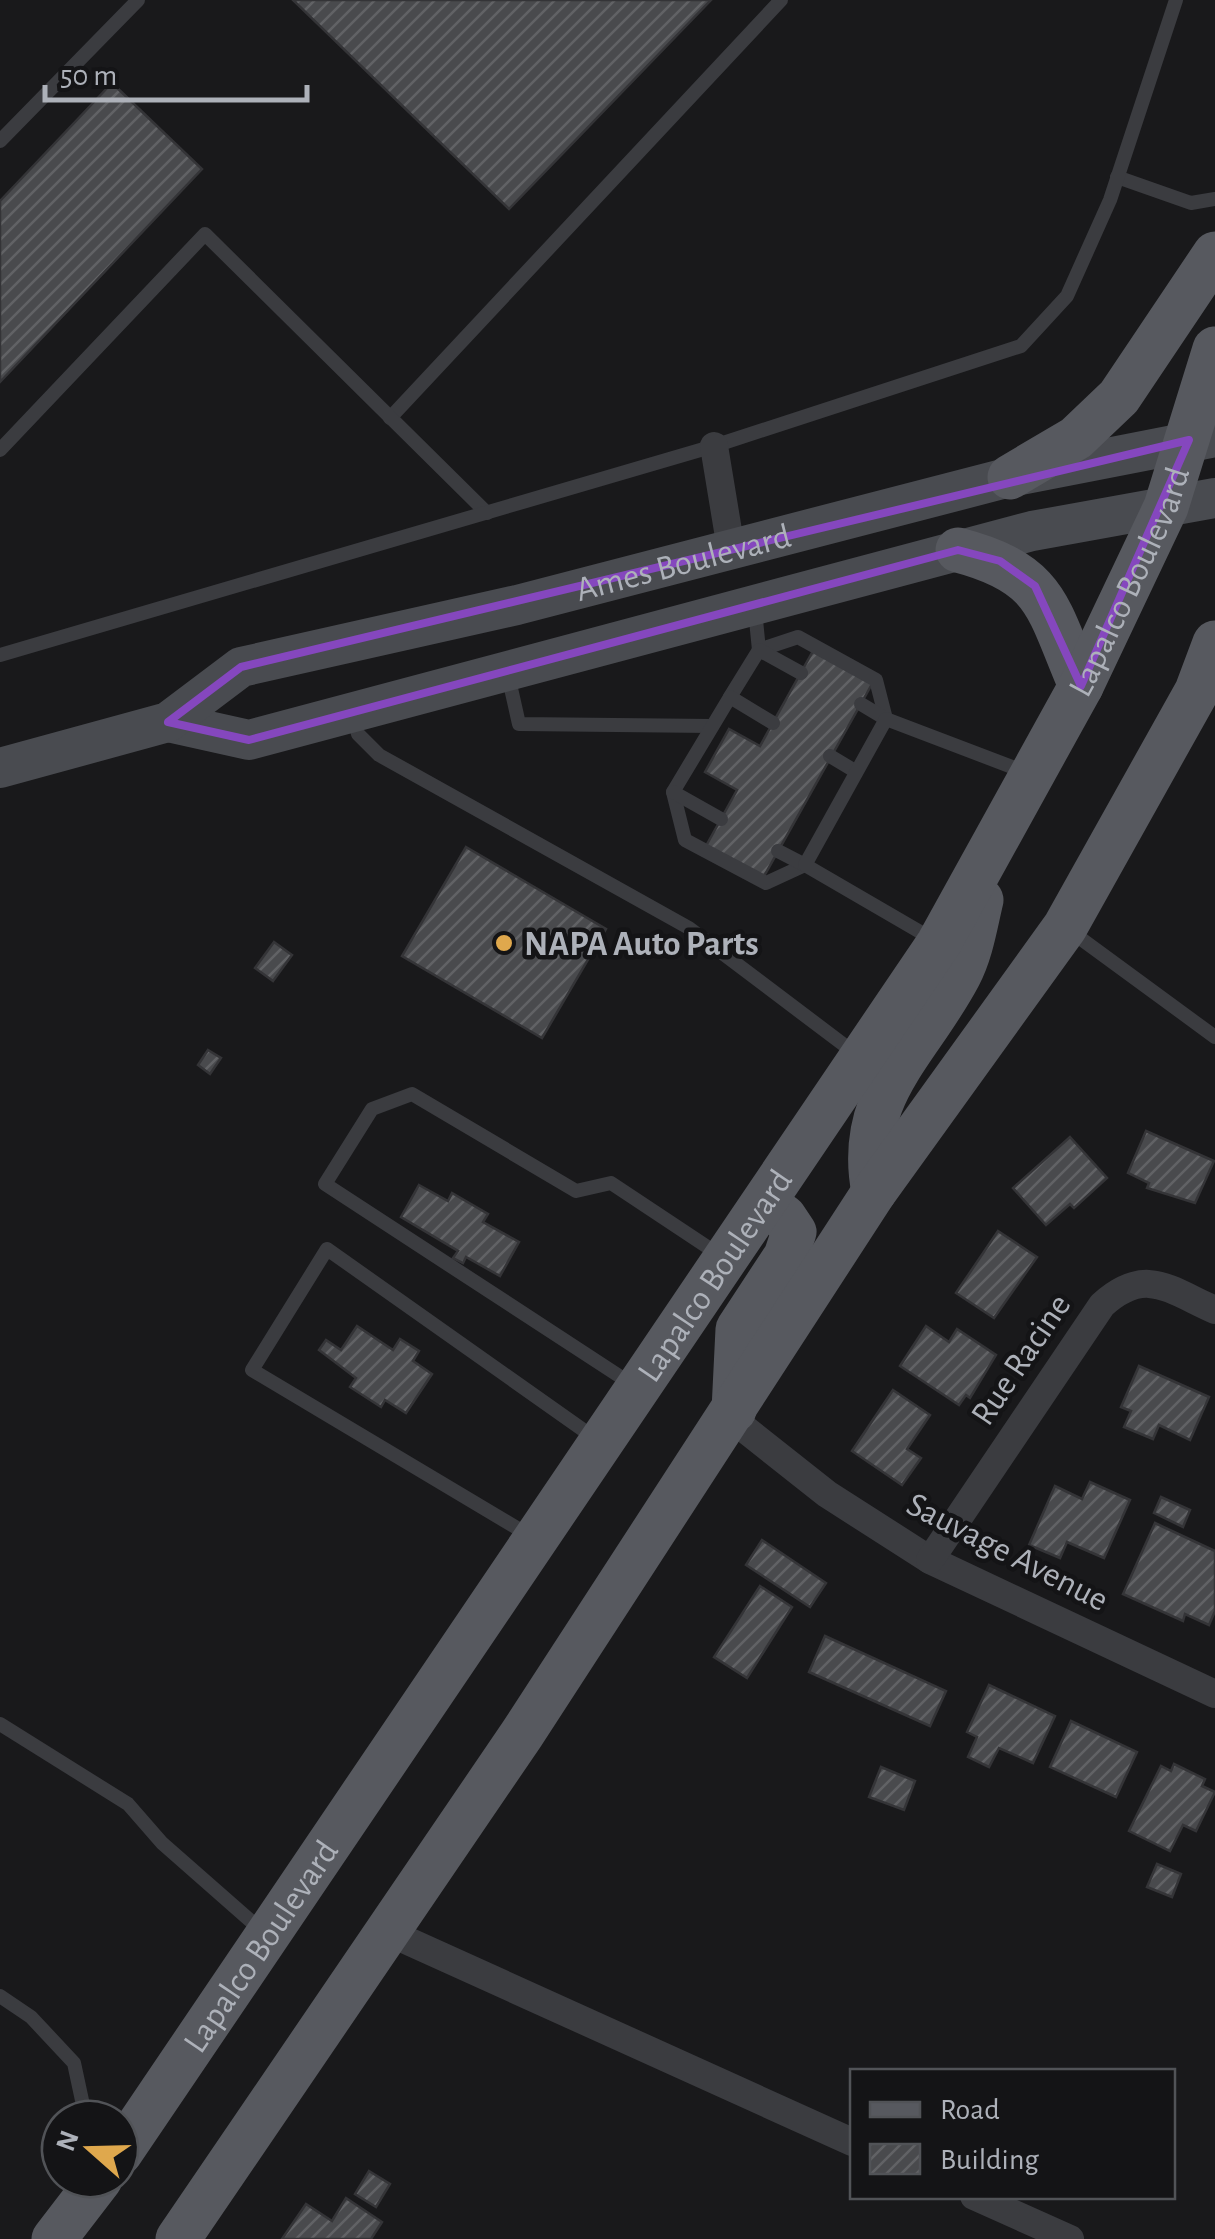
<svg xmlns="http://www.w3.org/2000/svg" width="1215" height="2239" font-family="'Alegreya Sans',sans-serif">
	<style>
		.building { fill: url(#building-hatch); stroke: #343437; stroke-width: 2.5 }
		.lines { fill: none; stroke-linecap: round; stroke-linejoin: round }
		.lane { stroke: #3b3c40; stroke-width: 14 }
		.street { stroke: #3b3c40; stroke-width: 28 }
		.secondary { stroke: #494b50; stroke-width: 40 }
		.primary { stroke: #57595f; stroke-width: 45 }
		.marked { fill: none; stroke: #8547be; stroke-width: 8; stroke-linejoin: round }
		.poi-dot { fill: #dfa84d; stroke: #141416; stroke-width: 4 }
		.labels { text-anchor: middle; stroke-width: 9; stroke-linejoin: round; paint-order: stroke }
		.street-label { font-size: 35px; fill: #adb1b9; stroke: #141416 }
		.poi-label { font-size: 35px; font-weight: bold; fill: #adb1b9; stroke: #141416; text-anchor: start }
	</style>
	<defs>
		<pattern id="building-hatch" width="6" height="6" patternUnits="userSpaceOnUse" patternTransform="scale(2.5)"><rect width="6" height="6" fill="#494a4d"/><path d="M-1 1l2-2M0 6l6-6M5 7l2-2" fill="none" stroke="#616265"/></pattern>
	</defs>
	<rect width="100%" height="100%" fill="#19191b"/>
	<g class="building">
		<path d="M293 0H711L509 209Z"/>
		<path d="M112 83 202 169 0 382V201Z"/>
		<path d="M813 651 872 684 763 878 706 846 737 790 705 772 729 729 760 746Z"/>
		<path d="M466 847 606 929 542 1038 402 956Z"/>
		<path d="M274 942 292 955 273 981 255 968Z"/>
		<path d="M208 1050 221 1058 210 1074 198 1065Z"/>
		<path d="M1146 1131 1214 1161 1195 1203 1147 1188 1149 1183 1128 1173Z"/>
		<path d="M1070 1137 1107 1178 1074 1208 1070 1204 1046 1225 1013 1188Z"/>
		<path d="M419 1185 448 1201 452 1193 488 1214 483 1222 519 1242 500 1276 466 1257 463 1263 453 1258 458 1251 401 1217Z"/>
		<path d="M998 1231 1037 1257 994 1318 956 1293Z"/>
		<path d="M357 1326 393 1350 400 1339 419 1351 413 1361 432 1374 406 1413 385 1400 381 1407 350 1387 356 1378 319 1350 326 1340 341 1350Z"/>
		<path d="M926 1326 949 1342 957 1329 996 1355 970 1398 966 1395 959 1405 900 1366Z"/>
		<path d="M1139 1366 1209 1397 1190 1440 1159 1425 1153 1439 1124 1427 1131 1411 1121 1407Z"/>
		<path d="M893 1390 930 1415 907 1449 921 1458 902 1485 852 1451Z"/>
		<path d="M1090 1482 1130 1500 1104 1558 1067 1542 1060 1558 1029 1545 1055 1486 1082 1499Z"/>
		<path d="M1161 1497 1190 1510 1183 1527 1154 1513Z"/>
		<path d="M1155 1523 1215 1551V1611L1209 1625 1185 1614 1183 1621 1123 1594Z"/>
		<path d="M762 1540 826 1583 810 1607 746 1565Z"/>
		<path d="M760 1586 792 1607 747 1678 714 1657Z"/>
		<path d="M825 1636 946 1691 930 1726 809 1672Z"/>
		<path d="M989 1685 1055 1716 1033 1763 999 1748 989 1767 968 1757 977 1737 967 1732Z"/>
		<path d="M1071 1721 1137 1752 1116 1797 1050 1767Z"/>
		<path d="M1174 1764 1205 1779 1202 1786 1215 1792 1196 1831 1183 1825 1170 1851 1129 1831 1161 1766 1171 1771Z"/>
		<path d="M881 1767 915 1781 904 1810 869 1797Z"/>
		<path d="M1157 1864 1181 1874 1172 1897 1147 1887Z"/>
		<path d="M369 2171 390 2184 376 2207 355 2194Z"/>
		<path d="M346 2198 382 2222 371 2239H282L306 2204 332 2221Z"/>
	</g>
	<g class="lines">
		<g class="lane">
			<path d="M0 141 138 0"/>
			<path d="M1117 177 1191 203 1215 199"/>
			<path d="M390 418 781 0"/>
			<path d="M0 450 205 234 487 513"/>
			<path d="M755 610 759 650 798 637 876 680 886 719"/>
			<path d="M0 655 714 446 1021 346 1067 296 1110 200 1176 0"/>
			<path d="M508 675 519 724 712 726"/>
			<path d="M730 697 759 650 801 673"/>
			<path d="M861 704 886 719"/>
			<path d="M353 715 358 734 379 755 689 928 856 1054"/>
			<path d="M773 723 730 697 673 792 685 840 766 883 805 865"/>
			<path d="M830 756 855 771"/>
			<path d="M673 792 721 819"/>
			<path d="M778 851 805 865"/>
			<path d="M1069 930 1215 1037"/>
			<path d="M934 940 805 865 886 719 1028 773"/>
			<path d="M633 1385 325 1184 372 1109 412 1094 576 1191 611 1183 721 1256"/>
			<path d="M532 1537 252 1370 327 1249 596 1439"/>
			<path d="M0 1724 128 1804 162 1843 261 1930"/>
			<path d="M0 1996 31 2017 74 2063 86 2119"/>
		</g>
		<g class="street">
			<path d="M714 446 731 549"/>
			<path d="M731 1418 827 1494 930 1560 1215 1694"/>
			<path d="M930 1560 1102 1305C1145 1266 1168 1289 1215 1310"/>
			<path d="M388 1932 852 2142"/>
			<path d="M974 2196 1070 2239"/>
		</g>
		<g class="secondary">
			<path d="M168 722 249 740 1032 531 1215 498"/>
			<path id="s1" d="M0 768 168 722 241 667 517 605 1010 477 1215 437"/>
		</g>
		<g class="primary">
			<path d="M1010 477 1076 438 1119 397 1215 254"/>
			<path d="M958 550C1049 574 1047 608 1081 686"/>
			<path d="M874 1192C855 1096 918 1053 959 975 971 952 975 925 981 900"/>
			<path d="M734 1410 738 1329 786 1256 794 1232 784 1217 765 1203"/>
			<path id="s2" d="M120 2153 939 943 1081 686 1166 507 1215 349"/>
			<path d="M54 2239 100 2179"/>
			<path d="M178 2239 522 1734 874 1192 1065 927 1197 691 1215 643"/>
		</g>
	</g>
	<path class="marked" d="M1189 440 1081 686 1035 586 1000 561 958 550 249 740 168 722 241 667Z"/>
	<circle class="poi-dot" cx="504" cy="943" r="10"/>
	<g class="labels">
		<g class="street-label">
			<text dy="12" stroke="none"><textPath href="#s1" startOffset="720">Ames Boulevard</textPath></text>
			<text dy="12" stroke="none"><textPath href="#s2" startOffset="1870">Lapalco Boulevard</textPath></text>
			<text dy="12" stroke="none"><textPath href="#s2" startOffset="1060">Lapalco Boulevard</textPath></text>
			<text transform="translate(1020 1359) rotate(-56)" y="12">Rue Racine</text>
			<text transform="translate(1008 1551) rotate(27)" y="12">Sauvage Avenue</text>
			<text dy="12" stroke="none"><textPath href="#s2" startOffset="250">Lapalco Boulevard</textPath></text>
		</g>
		<g class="poi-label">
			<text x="524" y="955">NAPA Auto Parts</text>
		</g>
	</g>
	<rect x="850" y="2069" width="325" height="130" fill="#141416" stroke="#515357" stroke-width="2.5"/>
	<rect x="870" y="2102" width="50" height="15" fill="#57595f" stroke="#515357" stroke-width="2.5"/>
	<text x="940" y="2119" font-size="30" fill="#adb1b9">Road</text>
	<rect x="870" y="2144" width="50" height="30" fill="url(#building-hatch)" stroke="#515357" stroke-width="2.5"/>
	<text x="940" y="2169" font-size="30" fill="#adb1b9">Building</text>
	<g transform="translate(90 2149) rotate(290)"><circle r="48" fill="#141416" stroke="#515357" stroke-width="2.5"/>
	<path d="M0-8L18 38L0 25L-18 38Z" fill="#dfa84d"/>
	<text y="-15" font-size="28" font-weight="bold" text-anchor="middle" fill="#adb1b9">N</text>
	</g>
	<path d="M45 85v15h262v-15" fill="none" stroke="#adb1b9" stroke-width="5"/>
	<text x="60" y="85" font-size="30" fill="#adb1b9" stroke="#141416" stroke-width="8" paint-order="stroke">50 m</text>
</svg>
